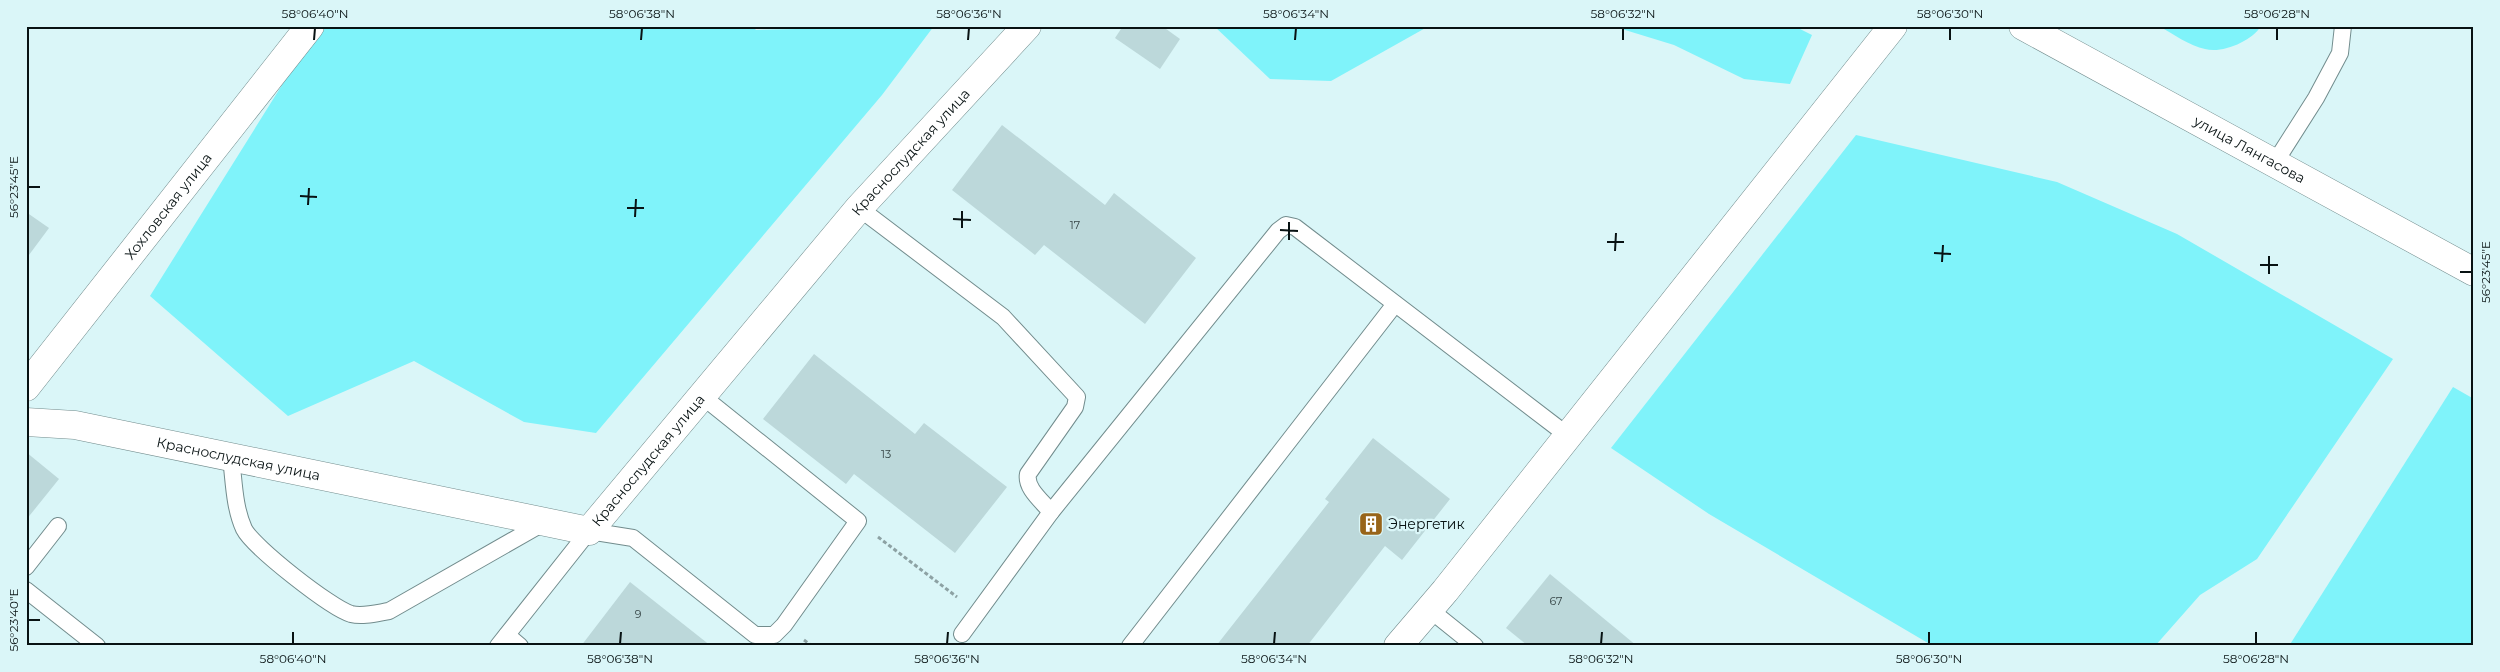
<svg xmlns="http://www.w3.org/2000/svg" width="2500" height="672" font-family="Montserrat,sans-serif">
	<style>
		.green { fill: #7ff3fa }
		.building { fill: #bcd8da }
		.lines { fill: none; stroke-linecap: round; stroke-linejoin: round }
		.service-casing { stroke: #728c8d; stroke-width: 18 }
		.minor-casing { stroke: #728c8d; stroke-width: 29 }
		.secondary-casing { stroke: #728c8d; stroke-width: 29 }
		.path { stroke: #8da2a4; stroke-width: 3; stroke-dasharray: 4 2.5; stroke-linecap: butt }
		.service { stroke: #fff; stroke-width: 16 }
		.minor { stroke: #fff; stroke-width: 28 }
		.secondary { stroke: #fff; stroke-width: 28 }
		.ticks { fill: none; stroke: #081213; stroke-width: 2 }
		.labels { text-anchor: middle; stroke-width: 4.5; stroke-linejoin: round; paint-order: stroke }
		.number-label { font-size: 11px; fill: #354445 }
		.street-label { font-size: 14px; fill: #081213; stroke: #daf6f8 }
		.poi-label { font-size: 14px; fill: #081213; stroke: #daf6f8; text-anchor: start }
		.neatline { fill: none; stroke: #081213; stroke-width: 2 }
		.ticks-label { font-size: 12px; text-anchor: middle; fill: #081213 }
	</style>
	<rect width="100%" height="100%" fill="#daf6f8"/>
	<g class="green">
		<path d="M319 26H752L756 30 934 26 882 95 596 433 524 422 414 361 288 416 150 296Z"/>
		<path d="M1214 26H1429L1331 81 1270 79Z"/>
		<path d="M1612 26H1794L1812 35 1790 84 1744 79 1674 45Z"/>
		<path d="M2159 26H2261C2252 41 2222 54 2205 49 2190 46 2173 34 2159 26Z"/>
		<path d="M1856 135 2057 182 2177 234 2393 359 2257 559 2200 595 2155 646H1933L1709 514 1611 448Z"/>
		<path d="M2453 387 2474 399V646H2289Z"/>
	</g>
	<g class="building">
		<path d="M1123 26H1162L1180 39 1160 69 1115 38Z"/>
		<path d="M1002 125 1105 205 1114 193 1196 258 1145 324 1044 245 1035 255 952 190Z"/>
		<path d="M26 212 49 228 26 259Z"/>
		<path d="M814 354 915 434 924 423 1007 487 955 553 854 474 846 484 763 419Z"/>
		<path d="M1373 438 1450 499 1402 560 1385 546 1307 646H1216L1329 502 1325 499Z"/>
		<path d="M26 452 59 479 26 520Z"/>
		<path d="M1550 574 1637 646H1528L1506 628Z"/>
		<path d="M630 582 711 646H581Z"/>
	</g>
	<g class="lines">
		<defs>
			<g id="service">
				<path d="M2274 164 2316 98 2340 53 2343 26"/>
				<path d="M859 208 1003 317 1077 397 1075 407 1028 474C1025 488 1042 501 1051 512"/>
				<path d="M231 458C234 481 234 507 244 529 253 547 331 608 351 614 363 617 377 613 389 611L545 522"/>
				<path d="M26 567 58 526"/>
				<path d="M26 590 97 646"/>
				<path d="M1429 609 1475 646"/>
				<path d="M962 634 1051 512 1278 231 1286 225 1295 227 1567 435"/>
				<path d="M507 635 520 646"/>
				<path d="M498 646 589 531 633 538 755 635H774L784 625 858 521 702 396"/>
				<path d="M1130 646 1395 304"/>
			</g>
			<g id="minor">
				<path id="s1" d="M26 387 310 26"/>
				<path id="s2" d="M26 422 75 425 589 531 859 208 1027 26"/>
				<path d="M1398 646 1445 591 1893 26"/>
			</g>
			<g id="secondary">
				<path id="s3" d="M2023 26 2474 272"/>
			</g>
		</defs>
		<use href="#service" class="service-casing"/>
		<use href="#minor" class="minor-casing"/>
		<use href="#secondary" class="secondary-casing"/>
		<g class="path">
			<path d="M878 537 957 597"/>
			<path d="M804 640 812 646"/>
		</g>
		<use href="#service" class="service"/>
		<use href="#minor" class="minor"/>
		<use href="#secondary" class="secondary"/>
	</g>
	<path class="ticks" d="M314 40 315 28M641 40 642 28M968 40 969 28M1295 40 1296 28M1623 40V28M1950 40V28M2277 40V28M28 187H40M300 196 317 197M308 205 309 188M627 208H644M635 217 636 199M953 219 971 220M962 228V211M1280 230 1298 231M1289 240V222M1607 242H1624M1615 251 1616 233M1934 253 1951 254M1942 262 1943 245M2260 265H2278M2460 272H2472M2269 274V256M28 620H40M293 644V632M620 644 621 632M947 644 948 632M1274 644 1275 632M1601 644 1602 632M1929 644V632M2256 644V632"/>
	<defs>
		<symbol id="building-square" viewBox="-11 -11 22 22"><rect x="-9" y="-9" width="18" height="18" rx="4" fill="#986419" stroke="#daf6f8"/><path d="M-4-6H4V6H1V3H-1V6H-4ZM-2.5-4.3h1.7v1.8h-1.7ZM.8-4.3h1.7v1.8H.8ZM-2.5-1h1.7V.8h-1.7ZM.8-1h1.7V.8H.8Z" fill="#fff"/></symbol>
	</defs>
	<g fill-rule="evenodd">
		<use href="#building-square" x="1357" y="510" width="28" height="28"/>
	</g>
	<g class="labels">
		<g class="number-label">
			<text x="1075" y="229">17</text>
			<text x="886" y="458">13</text>
			<text x="1556" y="605">67</text>
			<text x="638" y="618">9</text>
		</g>
		<g class="street-label">
			<text dy="5" stroke="none"><textPath href="#s3" startOffset="258">улица Лянгасова</textPath></text>
			<text dy="5" stroke="none"><textPath href="#s2" startOffset="1071">Краснослудская улица</textPath></text>
			<text dy="5" stroke="none"><textPath href="#s1" startOffset="230">Хохловская улица</textPath></text>
			<text dy="5" stroke="none"><textPath href="#s2" startOffset="216">Краснослудская улица</textPath></text>
			<text dy="5" stroke="none"><textPath href="#s2" startOffset="666">Краснослудская улица</textPath></text>
		</g>
		<g class="poi-label">
			<text x="1388" y="529">Энергетик</text>
		</g>
	</g>
	<rect width="2500" height="672" fill="none" stroke="#daf6f8" stroke-width="55"/>
	<rect x="28" y="28" width="2444" height="616" class="neatline"/>
	<g class="ticks-label">
		<text x="315" y="18">58°06'40"N</text>
		<text x="642" y="18">58°06'38"N</text>
		<text x="969" y="18">58°06'36"N</text>
		<text x="1296" y="18">58°06'34"N</text>
		<text x="1623" y="18">58°06'32"N</text>
		<text x="1950" y="18">58°06'30"N</text>
		<text x="2277" y="18">58°06'28"N</text>
		<text transform="translate(14 187) rotate(-90)" y="4">56°23'45"E</text>
		<text transform="translate(2486 272) rotate(-90)" y="4">56°23'45"E</text>
		<text transform="translate(14 620) rotate(-90)" y="4">56°23'40"E</text>
		<text x="293" y="663">58°06'40"N</text>
		<text x="620" y="663">58°06'38"N</text>
		<text x="947" y="663">58°06'36"N</text>
		<text x="1274" y="663">58°06'34"N</text>
		<text x="1601" y="663">58°06'32"N</text>
		<text x="1929" y="663">58°06'30"N</text>
		<text x="2256" y="663">58°06'28"N</text>
	</g>
</svg>
